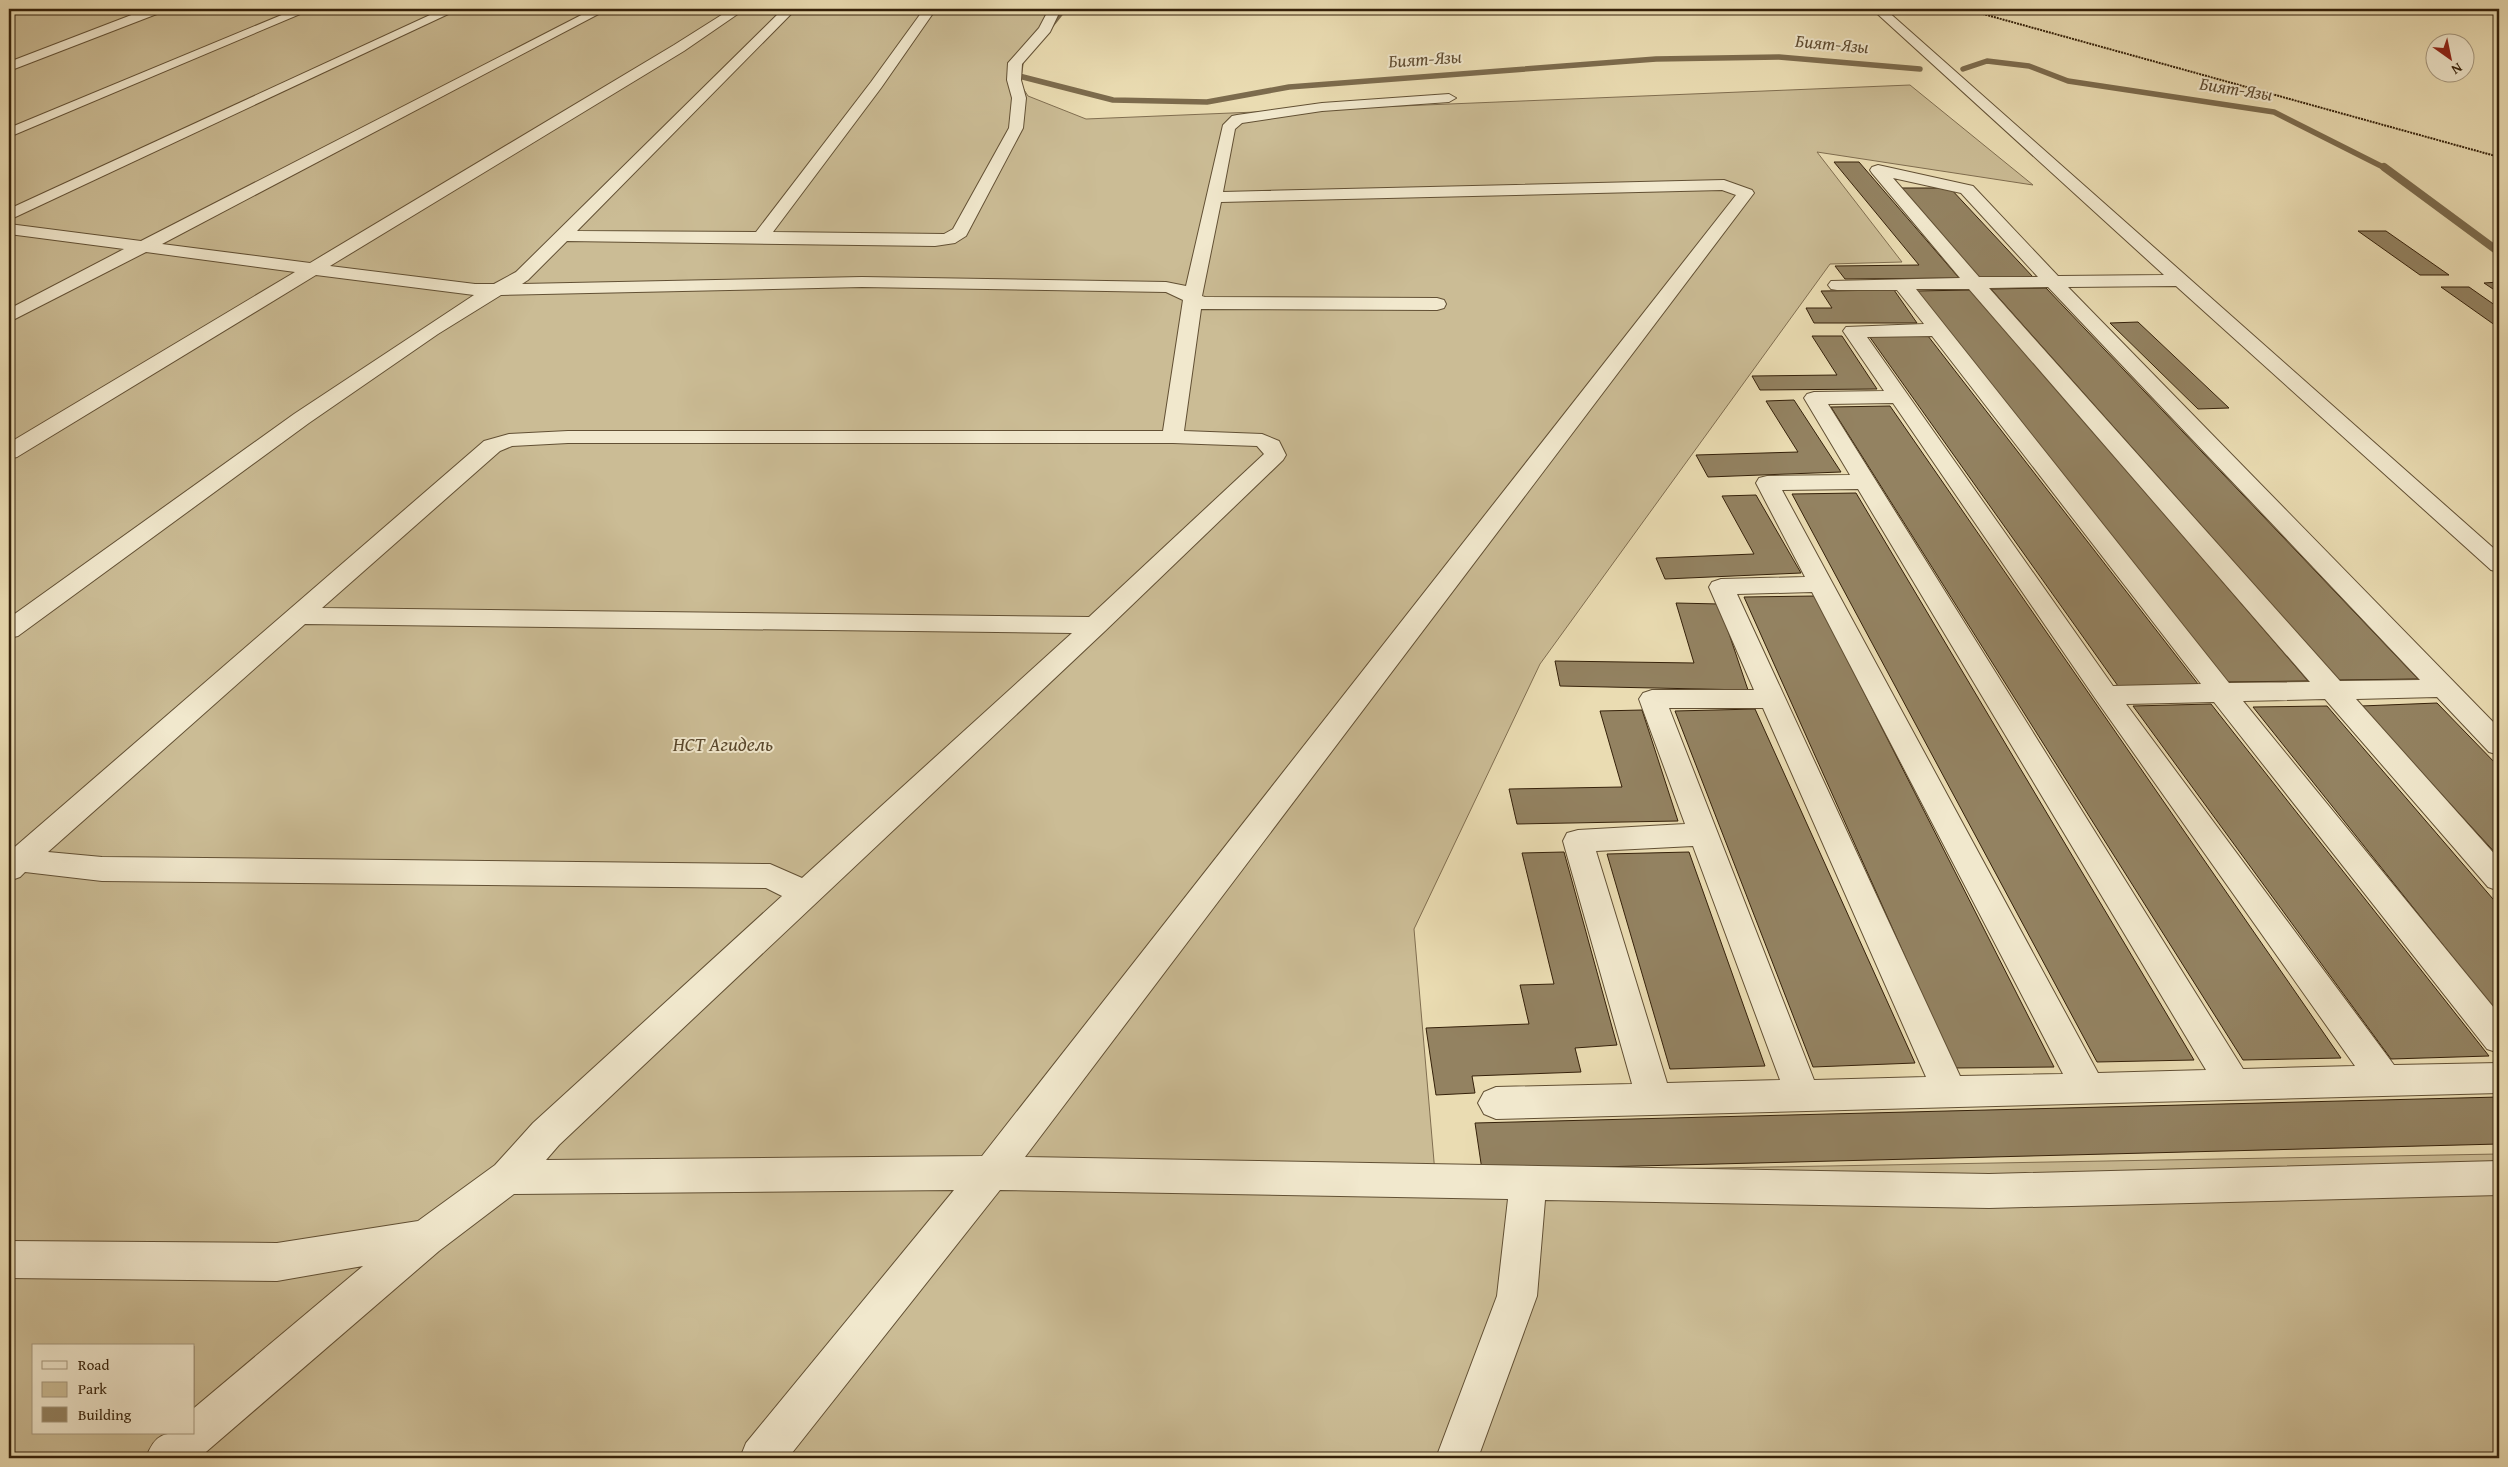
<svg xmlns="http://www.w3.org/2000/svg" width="2508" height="1467" font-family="'Gentium Book Plus',serif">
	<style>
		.green { fill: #cbbc95; stroke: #806e50; fill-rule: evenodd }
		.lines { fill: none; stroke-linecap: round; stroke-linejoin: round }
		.stream-far1 { stroke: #7c6b4d; stroke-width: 5.5 }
		.stream { stroke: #7c6b4d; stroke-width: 8 }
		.building { fill: #938261; stroke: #35210a }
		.minor-casing { stroke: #625034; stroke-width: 2 }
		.path { stroke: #35210a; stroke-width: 2; stroke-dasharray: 2 1; stroke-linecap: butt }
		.minor { fill: #f1e8cd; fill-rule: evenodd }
		.labels { text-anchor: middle; stroke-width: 4; stroke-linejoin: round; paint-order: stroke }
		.far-water-label { font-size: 18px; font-style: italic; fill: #5f4c31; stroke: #f1e8cd }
		.park-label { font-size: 20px; font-style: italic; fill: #5a482d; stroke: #f1e8cd }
	</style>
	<rect width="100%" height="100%" fill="#eadcb2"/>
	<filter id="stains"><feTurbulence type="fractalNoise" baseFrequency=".004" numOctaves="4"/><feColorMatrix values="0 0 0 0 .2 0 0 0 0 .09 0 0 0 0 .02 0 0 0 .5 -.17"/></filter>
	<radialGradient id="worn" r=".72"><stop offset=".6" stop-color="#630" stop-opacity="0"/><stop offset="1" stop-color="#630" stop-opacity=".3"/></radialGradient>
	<path class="green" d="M9 9H1051L1046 24 1012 71 1028 96 1086 119 1910 85 2033 185 1817 152 1902 262 1830 264 1540 664 1414 929 1435 1173 2499 1154V1458H9ZM34 1346H194V1433H34Z"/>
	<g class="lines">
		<g class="stream-far1">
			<path d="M1048 29 1064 9"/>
			<path d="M1021 63 1019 76 1113 100 1207 102 1289 87 1656 59 1779 57 1920 69"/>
			<path d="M1963 69 1987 61 2029 66 2068 81 2274 112 2387 169"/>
		</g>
		<path class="stream" d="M2384 167 2499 252"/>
	</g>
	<g class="building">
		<path d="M1834 162H1859L1959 278 1845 279 1835 266 1919 265Z"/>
		<path d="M1901 188H1950L2033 277 1978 278Z"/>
		<path d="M2358 231H2386L2449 275H2420Z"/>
		<path d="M2499 282V293L2484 283Z"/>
		<path d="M2441 287H2469L2499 308V328Z"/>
		<path d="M2046 288 2418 679 2339 680 1991 289Z"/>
		<path d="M1894 290 1917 323H1814L1806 308H1832L1821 291Z"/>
		<path d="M1971 290 2308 681 2228 682 1915 291Z"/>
		<path d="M2138 322 2229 408 2198 409 2110 323Z"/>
		<path d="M1812 336H1842L1877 389 1760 390 1752 376 1837 375Z"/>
		<path d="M1869 336H1928L2198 684 2118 686Z"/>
		<path d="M1794 400 1841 472 1708 477 1696 455 1798 452 1766 401Z"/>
		<path d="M1890 406 2341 1058 2243 1060 1831 407Z"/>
		<path d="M1856 493 2194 1060 2097 1062 1792 494Z"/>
		<path d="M1756 495 1801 573 1665 579 1656 558 1754 554 1722 496Z"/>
		<path d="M1815 596 2054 1067 1955 1068 1744 597Z"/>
		<path d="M1676 603 1719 604 1748 690 1560 686 1555 661 1694 663Z"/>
		<path d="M2437 703 2499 767V857L2361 706Z"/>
		<path d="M2211 704 2489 1056 2391 1059 2133 706Z"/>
		<path d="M2327 706 2499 906V1015L2253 707Z"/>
		<path d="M1755 709 1915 1063 1813 1067 1675 711Z"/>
		<path d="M1642 710 1678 821 1517 824 1509 789 1622 787 1600 711Z"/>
		<path d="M1564 852 1617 1045 1575 1048 1581 1072 1472 1076 1475 1093 1436 1095 1426 1028 1529 1024 1520 985 1554 984 1522 853Z"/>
		<path d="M1689 852 1765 1066 1670 1069 1607 854Z"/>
		<path d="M2499 1097V1144L1482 1170 1475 1123Z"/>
	</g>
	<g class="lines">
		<defs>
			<g id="minor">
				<path d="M9 9H16L9 13Z"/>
				<path d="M147 9H164L162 12 9 71V62Z"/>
				<path d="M296 9H312L9 137V128Z"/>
				<path d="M443 9H459L9 220V209Z"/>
				<path d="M593 9H608L162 244 310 263 674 45 731 9H745L684 51 330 266 475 284H494L516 272 783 9H796L577 231 756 232 871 82 924 9H936L881 88 773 232 944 234 953 229 1009 128 1012 98 1007 80 1008 63 1039 28 1049 9H1061L1050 32 1022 64 1021 80 1026 98 1023 128 966 236 955 243 935 246 567 241 528 280 522 284 862 277 1166 282 1186 286 1223 125 1232 116 1237 115 1322 103 1449 94 1456 98 1449 102 1322 111 1242 123 1235 129 1223 192 1724 180 1752 190 1754 193 1025 1157 1989 1174 2499 1161V1195L1989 1208 1545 1200 1537 1296 1478 1458H1436L1497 1296 1508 1199 1000 1190 788 1458H740L746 1443 954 1190 514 1194 439 1251 199 1458H146C156 1430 167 1433 194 1433V1408L363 1266 277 1281 9 1278V1241L277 1243 418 1221 495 1165 533 1123 782 896 766 888 102 881 25 872 20 877 9 881V852L484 441 509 434 568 431H1163L1183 300 1166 292 862 287 501 295 438 334 309 423 18 636 9 638V618L294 414 474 295 316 275 17 457 9 459V443L295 272 146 252 9 322V309L124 249 9 234V224L141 241ZM1722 190 1736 195 982 1156 546 1160 559 1145 1105 631 1283 460 1286 455 1279 441 1262 434 1184 431 1201 309 1437 310 1444 308 1446 304 1444 300 1437 298 1205 297 1202 296 1221 202ZM568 443H1173L1257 446 1264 454 1089 617 322 608 500 451 512 446ZM305 624 1072 633 802 878 770 864 102 857 48 852Z"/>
				<path d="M1872 9H1885L2499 553V572L2491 570 2176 286 2068 287 2499 728V755L2489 752 2437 697 2356 699 2499 859V891L2488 887 2325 699 2243 701 2499 1014V1053L2487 1049 2214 702 2126 704 2394 1065 2499 1063V1093L1496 1119 1484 1114 1478 1103 1484 1092 1496 1087 1632 1084 1563 841 1567 833 1578 830 1685 824 1639 699 1643 693 1652 690H1754L1709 587 1712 582 1721 579 1805 577 1756 483 1759 478 1767 476 1850 475 1804 398 1807 394 1814 392 1884 391 1843 331 1846 327 1924 324 1897 290H1837L1831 289 1828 285 1831 281 1960 278 1872 173 1870 170 1872 167 1878 165 1973 186 2058 276 2164 275ZM1893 178 1961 193 2038 277H1979ZM2048 287 2420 680 2340 681 1989 288ZM1916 289H1969L2310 682 2229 683ZM1932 336 2201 684 2113 686 1867 337ZM1893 403 2097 701 2355 1066 2243 1069 1828 404ZM1858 489 2206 1070 2098 1073 1782 490ZM1812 592 2063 1074 1960 1076 1737 594ZM1669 708H1763L1926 1077 1814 1080ZM1693 846 1780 1080 1667 1083 1596 851Z"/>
			</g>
		</defs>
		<use href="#minor" class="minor-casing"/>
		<path class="path" d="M1965 9 2499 157"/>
		<use href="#minor" class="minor"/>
	</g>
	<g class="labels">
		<g class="far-water-label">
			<text transform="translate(1832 44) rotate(5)" y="6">Бият-Язы</text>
			<text transform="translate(1425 59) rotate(-4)" y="6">Бият-Язы</text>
			<text transform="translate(2236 89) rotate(9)" y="6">Бият-Язы</text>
		</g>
		<g class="park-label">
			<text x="723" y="751">НСТ Агидель</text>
		</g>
	</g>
	<rect width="2508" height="1467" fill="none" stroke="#eadcb2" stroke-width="30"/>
	<rect x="10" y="10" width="2488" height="1447" fill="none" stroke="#35210a" stroke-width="2.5"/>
	<rect x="15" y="15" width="2478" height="1437" fill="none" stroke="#35210a"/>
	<rect x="32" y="1344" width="162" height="90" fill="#f1e8cd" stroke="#a6987f"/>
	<rect x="42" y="1361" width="25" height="8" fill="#f1e8cd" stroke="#a6987f"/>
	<text x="78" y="1370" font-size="15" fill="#35210a">Road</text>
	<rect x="42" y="1382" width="25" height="15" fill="#cbbc95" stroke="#a6987f"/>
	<text x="78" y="1394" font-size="15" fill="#35210a">Park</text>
	<rect x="42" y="1407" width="25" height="15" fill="#938261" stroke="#a6987f"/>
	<text x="78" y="1420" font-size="15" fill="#35210a">Building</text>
	<g transform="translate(2450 58) rotate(147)"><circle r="24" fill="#f1e8cd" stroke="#a6987f"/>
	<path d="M0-4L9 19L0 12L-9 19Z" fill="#8f2418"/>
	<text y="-8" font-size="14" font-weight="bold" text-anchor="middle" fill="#35210a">N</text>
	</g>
	<rect width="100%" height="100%" filter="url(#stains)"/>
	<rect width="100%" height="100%" fill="url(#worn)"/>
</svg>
